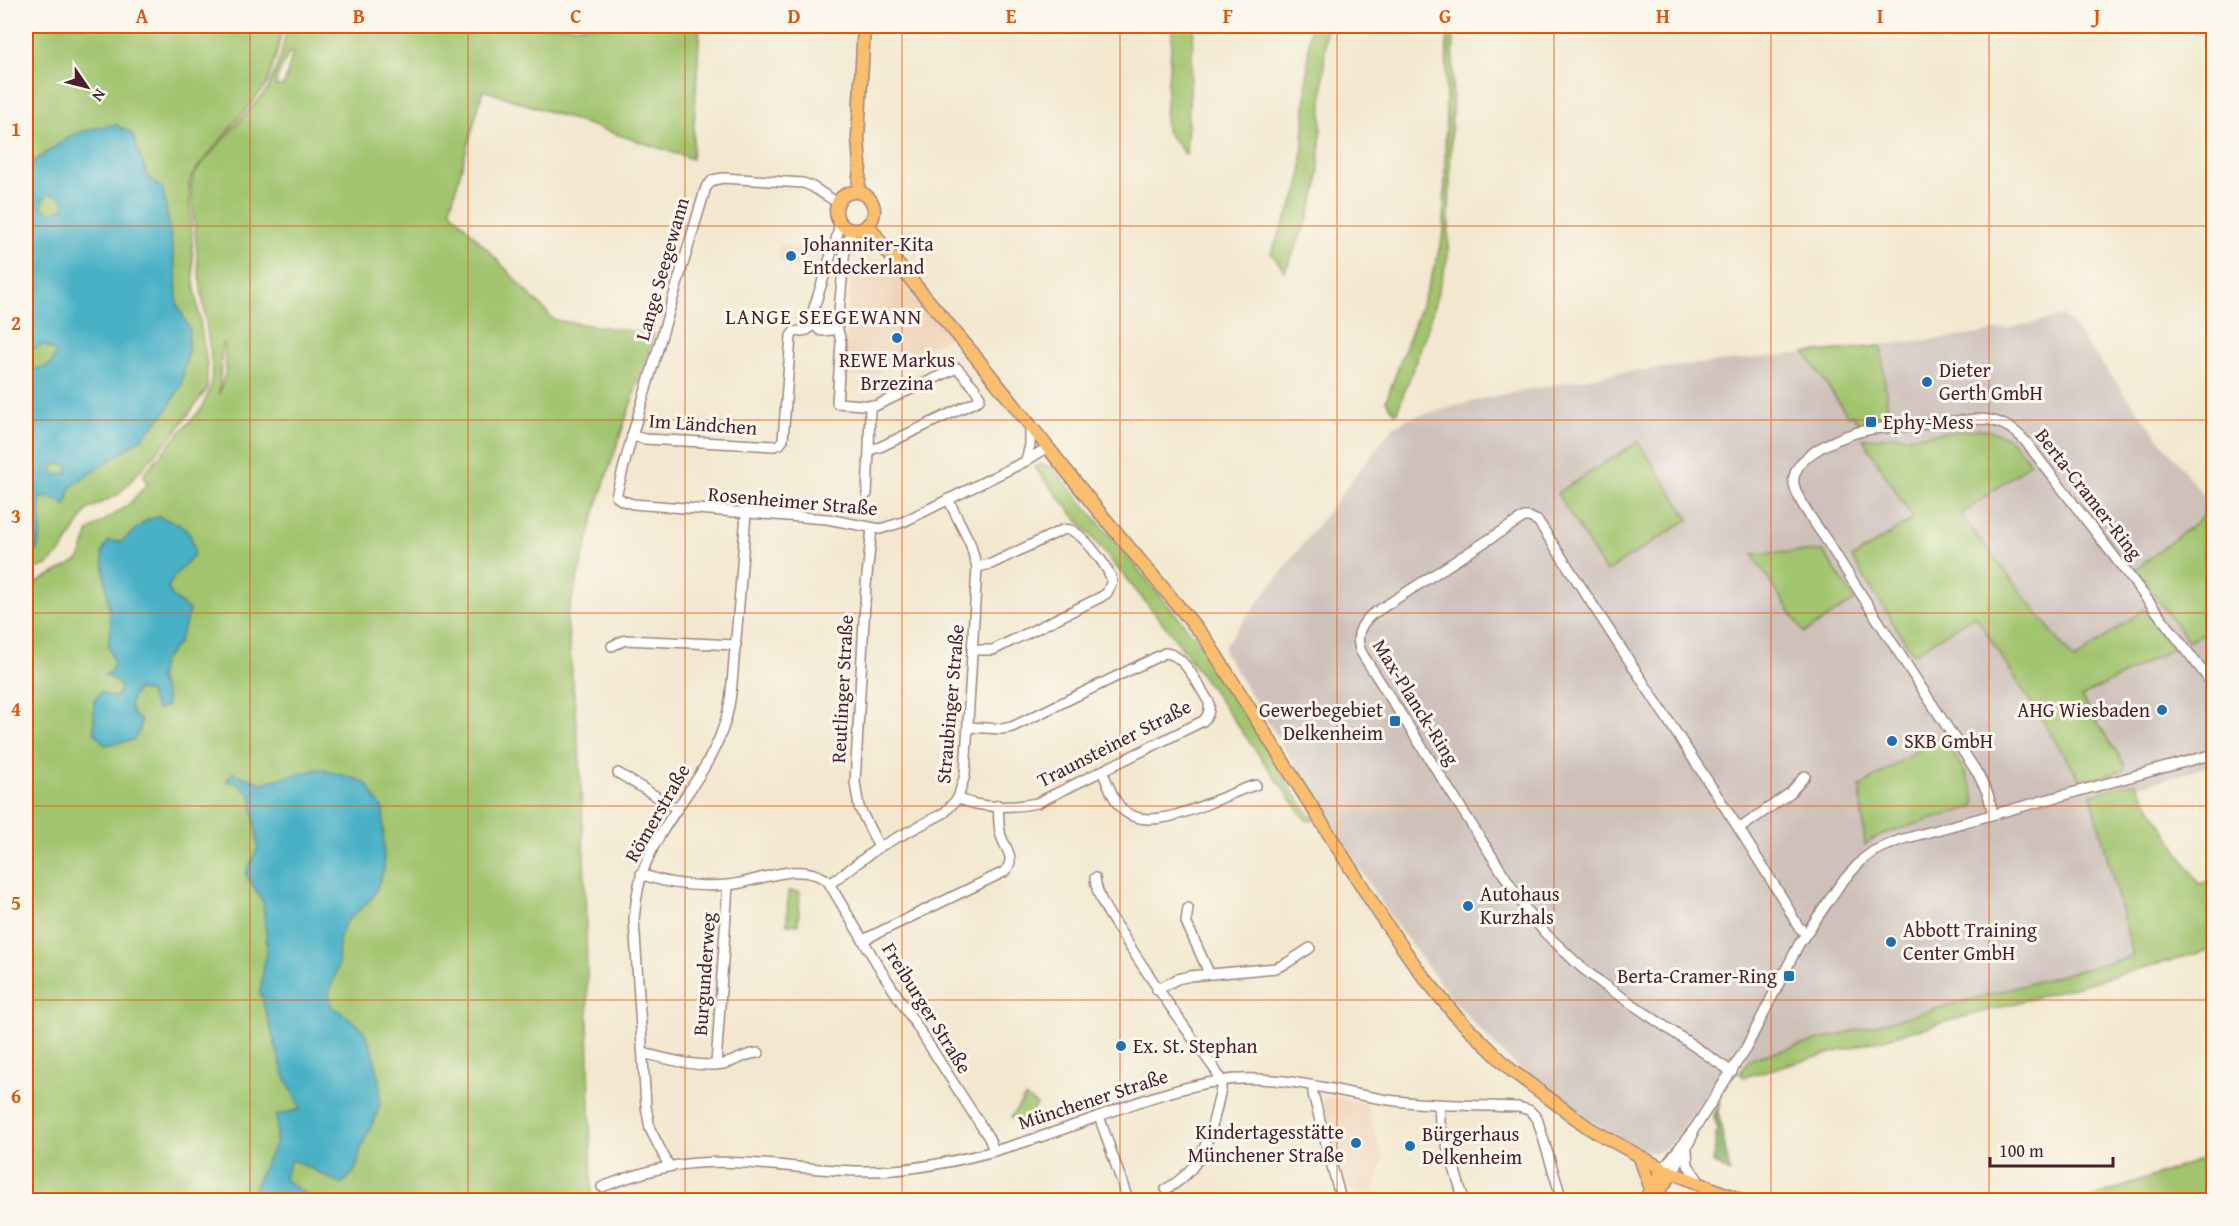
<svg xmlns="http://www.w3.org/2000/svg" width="2239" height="1226" font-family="'Gentium Book Plus',serif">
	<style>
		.built { fill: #f0d5bc }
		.industrial { fill: #cec1b9 }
		.green { fill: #a1c46e; stroke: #76724c; stroke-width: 1.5; fill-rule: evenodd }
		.forest { fill: #80aa61; stroke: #656446; stroke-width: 1.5 }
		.water { fill: #48b1c6; stroke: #496878; stroke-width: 1.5; fill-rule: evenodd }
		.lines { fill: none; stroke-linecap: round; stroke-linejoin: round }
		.stream { stroke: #48b1c6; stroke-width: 2 }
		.minor-casing { stroke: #9e847d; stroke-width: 12 }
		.major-casing { stroke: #9e847d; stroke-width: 15 }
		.minor { stroke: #fff; stroke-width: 9 }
		.major { stroke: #fabe6e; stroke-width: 12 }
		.grid { fill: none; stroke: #e0560e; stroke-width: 1.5; stroke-opacity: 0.55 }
		.poi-dot { fill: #1f6fb2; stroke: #fbf7ec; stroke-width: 2 }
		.labels { text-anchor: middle; stroke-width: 6; stroke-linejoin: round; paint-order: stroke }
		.poi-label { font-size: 20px; fill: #4a1f2b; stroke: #fbf7ec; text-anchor: start }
		.street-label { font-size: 20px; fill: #4a1f2b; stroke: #fbf7ec }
		.neighbourhood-label { font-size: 21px; letter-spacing: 1.5px; fill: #4a1f2b; stroke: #fbf7ec }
		.neatline { fill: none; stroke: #e0560e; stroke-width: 2 }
		.grid-label { font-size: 20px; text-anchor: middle; font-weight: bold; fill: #e0560e }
	</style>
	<rect width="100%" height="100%" fill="#fbf7ec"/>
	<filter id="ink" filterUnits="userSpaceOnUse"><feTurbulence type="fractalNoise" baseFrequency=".0167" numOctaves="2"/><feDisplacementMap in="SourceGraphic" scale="12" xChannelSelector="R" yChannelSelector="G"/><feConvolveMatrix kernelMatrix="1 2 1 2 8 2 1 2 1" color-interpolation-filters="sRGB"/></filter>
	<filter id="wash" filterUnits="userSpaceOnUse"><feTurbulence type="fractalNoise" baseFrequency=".008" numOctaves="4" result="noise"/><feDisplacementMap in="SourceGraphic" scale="24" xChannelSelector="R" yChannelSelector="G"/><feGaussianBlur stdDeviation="1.35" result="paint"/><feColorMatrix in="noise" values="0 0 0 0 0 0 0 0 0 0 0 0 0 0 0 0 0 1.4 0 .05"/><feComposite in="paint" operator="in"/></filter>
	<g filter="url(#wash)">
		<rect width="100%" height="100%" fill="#f3e8cf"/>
		<g class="built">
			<path d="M781 244 794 248 795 246 805 251 807 269 798 267 797 269 793 268 794 266H785V263L776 260Z"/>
			<path d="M871 259 889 264 951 337 870 377 843 375 851 272 854 266Z"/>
			<path d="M1329 1096 1366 1103 1383 1157 1373 1195 1346 1191 1323 1101Z"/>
		</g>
		<path class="industrial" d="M2065 316 2213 508V765L2137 787 2199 884 2213 880V949L2133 956 1749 1059H1733L1672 1143 1660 1152 1652 1153 1639 1149 1596 1124 1529 1076 1500 1051 1452 999 1389 915 1224 652 1225 645 1393 427 1406 419 1490 397 1615 373 1974 335Z"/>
		<g class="green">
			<path d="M26 26H283L277 53 267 84 199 166 192 175 189 183 194 283 207 364V389L177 430 119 494 87 510 61 552 47 565 26 572Z"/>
			<path d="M287 26H298L299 32 301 26H700L692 159 483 90 450 210 554 320 654 334 597 505 567 618 580 764 585 884 592 1200H26V588L79 560 89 531 129 504 148 483 145 480 144 473 202 408 211 386 212 366 198 265 191 185 194 174 207 158 268 89 281 56ZM289 53H293L284 85 276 86 277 77ZM224 342 226 370 219 395 222 349Z"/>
			<path d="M1173 26H1194L1186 155 1166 131 1165 116Z"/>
			<path d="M1310 26H1326L1318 185 1307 221 1285 271 1271 253 1296 196 1301 177Z"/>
			<path d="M1439 26H1454L1448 256 1427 331 1397 412 1395 413 1386 401 1432 275 1444 233 1447 35Z"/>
			<path d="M1881 346 1889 421 1859 424 1852 414 1848 416 1805 353Z"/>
			<path d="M1978 429C2008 433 2012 440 2030 463L1961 515 2074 660 2144 609 2172 646V649L2081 697 2125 765 2124 770 2082 783 1975 615 1913 654 1852 558 1913 519 1863 439 1901 435 1903 437Z"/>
			<path d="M1638 442 1689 519 1606 572 1557 493Z"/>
			<path d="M1041 464 1053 468 1195 637 1224 676 1289 786 1314 821 1306 820 1171 633 1034 467Z"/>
			<path d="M2213 509V628L2188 641 2136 569Z"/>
			<path d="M1823 551 1855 600 1804 633 1752 554Z"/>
			<path d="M1941 735C1951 752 1980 789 1974 807L1886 833 1872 839 1865 845 1860 787Z"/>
			<path d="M2135 782 2199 884 2213 880V949L1744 1077 1739 1074 1749 1059 2133 956 2091 794Z"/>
			<path d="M788 891 800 892 798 925 787 924Z"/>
			<path d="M1025 1097 1037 1105 1022 1125 1011 1117Z"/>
			<path d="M2213 1155V1200H2085Z"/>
		</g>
		<path class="forest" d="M1720 1100 1718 1111 1730 1173 1713 1162 1717 1127 1713 1114Z"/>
		<g class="water">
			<path d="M116 125 132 133 148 178 163 189 176 272 177 304 189 328 188 350 181 386 165 413 141 439 71 487 66 506 56 499 40 497 41 530 37 549 26 559V372L50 365 57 353 44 345 26 351V167L72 135 94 128ZM50 194 62 197 65 208 51 213 42 207 43 199ZM57 464 67 465 69 472 57 475 53 472 52 466Z"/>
			<path d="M159 517C181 524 195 530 194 555L176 574 168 587 172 596 190 611 178 643 162 662 159 679 165 691 167 706 157 710 148 692 137 689 130 703 133 715 141 720 140 730 133 740 105 745 94 732V701L101 692 108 696 116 697 121 689 117 681 105 675 110 672 114 664 108 645 111 624 102 553 108 541 121 542 148 519Z"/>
			<path d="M319 769 354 778 367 784 383 810 384 870 373 897 345 923 339 939 338 966 329 993 331 1006C341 1013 353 1019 361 1028 373 1042 384 1090 379 1108 375 1120 369 1130 364 1141 354 1163 364 1167 341 1184 324 1176 309 1166 291 1160L284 1179 314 1200H251L259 1176 276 1142 277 1115 301 1109 284 1075 260 992 267 946 263 902 246 874 258 847 251 795 236 783 226 782 233 773 262 783Z"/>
		</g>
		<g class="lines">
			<path class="stream" d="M2177 1200 2214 1191"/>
		</g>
	</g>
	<g filter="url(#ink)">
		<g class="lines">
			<defs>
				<g id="minor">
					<path d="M838 203 811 186 803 183 723 178 713 180 706 187 632 436 616 496 623 501 633 504 827 519 880 529 903 522 1026 461 1048 447"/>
					<path d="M840 222 837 236 812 314 813 324 821 331 833 330 838 323 845 247 853 230"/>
					<path d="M837 326 841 342 837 403 875 406 957 368 974 387 980 397 979 400 880 447 869 450 867 494"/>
					<path d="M632 436 645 439 774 446 780 444 783 440 791 336 794 332 807 330 813 324"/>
					<path d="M869 450 870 406"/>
					<path d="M1026 461 1030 445V425"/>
					<path d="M872 528 866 585 855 783 859 807 879 847"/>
					<path d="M612 646 625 640 736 645"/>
					<path d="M974 650H993L1101 597 1107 593 1112 581C1109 568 1087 540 1076 533 1071 529 1067 529 1062 530L991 564 977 567"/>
					<path d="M1102 771C1108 783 1112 798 1121 808 1151 840 1223 793 1256 785"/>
					<path d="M618 773 677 809"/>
					<path d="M958 798C980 809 1013 808 1037 803L1203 721C1209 716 1210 710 1209 702 1199 687 1184 653 1165 653L1012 727 1002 729 968 727"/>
					<path d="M1993 814 1988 794 1978 774C1927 697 1877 619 1827 541 1818 527 1790 492 1794 477 1799 451 1849 433 1872 429L1978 419C1998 419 2013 427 2026 442L2214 686"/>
					<path d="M1739 829 1790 793 1805 776"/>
					<path d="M641 874C669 885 698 887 728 885 760 882 796 860 827 880L882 972 989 1138 994 1151"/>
					<path d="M1095 878C1097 900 1113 920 1125 939 1154 984 1185 1028 1216 1071L1221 1081V1089C1212 1128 1206 1168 1166 1189"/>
					<path d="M830 884 879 847 944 813 958 798 965 775 977 567 970 543 948 499"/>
					<path d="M1188 908 1186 922 1209 973"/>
					<path d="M863 940 1004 872C1017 859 1006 850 1001 836 998 826 999 815 998 805"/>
					<path d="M1157 990 1177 979 1190 976 1276 968 1287 963 1310 948"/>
					<path d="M643 1053C667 1059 698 1068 723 1064 736 1062 745 1053 759 1053"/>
					<path d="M716 1065 728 885"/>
					<path d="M1732 1072 1604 985 1581 967 1545 933 1527 911 1361 652C1355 637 1359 626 1371 615L1524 517H1529L1538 521 1739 829 1786 904 1797 925 1806 934"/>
					<path d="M1313 1086V1094L1341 1200"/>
					<path d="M1439 1105 1440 1123 1464 1200"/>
					<path d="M1099 1116 1128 1200"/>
					<path d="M1687 1150 1688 1165 1700 1183"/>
					<path d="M669 1166 650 1129 646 1106 634 919C636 903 637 889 642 874 659 822 703 783 722 731 731 708 732 684 734 659 739 611 742 562 746 514"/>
					<path d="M1663 1169 1697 1125 1746 1048 1799 944 1841 883 1863 859 1874 851 1900 840 2214 754"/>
					<path d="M1673 1173 1693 1135"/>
					<path d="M602 1187C633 1175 664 1165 697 1163 763 1159 829 1175 894 1170 950 1165 1006 1149 1058 1131 1112 1112 1163 1090 1219 1081 1278 1072 1338 1093 1396 1101 1436 1106 1477 1105 1518 1107L1529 1110 1537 1118 1562 1200"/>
				</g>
				<g id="major">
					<path d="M858 192 860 165 858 138 864 26"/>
					<circle cx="855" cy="211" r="19"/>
					<path d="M868 224 889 254 971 351 1096 508 1205 638 1384 921 1419 971 1455 1015 1511 1070 1589 1128 1663 1169 1741 1200"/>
					<path d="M1640 1158 1651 1189"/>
					<path d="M1645 1200 1663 1169"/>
					<path d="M1651 1200 1673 1173"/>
				</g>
			</defs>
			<use href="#minor" class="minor-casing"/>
			<use href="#major" class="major-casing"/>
			<use href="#minor" class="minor"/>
			<use href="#major" class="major"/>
		</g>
	</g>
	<path class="grid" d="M250 26V1200M468 26V1200M685 26V1200M902 26V1200M1120 26V1200M1337 26V1200M1554 26V1200M1771 26V1200M1989 26V1200M26 226H2214M26 420H2214M26 613H2214M26 806H2214M26 1000H2214"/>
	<g class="poi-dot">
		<circle cx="791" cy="256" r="6"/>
		<circle cx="897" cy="338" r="6"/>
		<circle cx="1927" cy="382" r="6"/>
		<rect x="1865" y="416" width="12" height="12" rx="3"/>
		<circle cx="2162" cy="710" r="6"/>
		<rect x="1389" y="715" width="12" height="12" rx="3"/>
		<circle cx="1892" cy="741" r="6"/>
		<circle cx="1468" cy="906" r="6"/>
		<circle cx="1891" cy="942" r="6"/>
		<rect x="1783" y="970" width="12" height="12" rx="3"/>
		<circle cx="1121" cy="1046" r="6"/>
		<circle cx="1356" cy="1143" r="6"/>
		<circle cx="1410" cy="1146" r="6"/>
	</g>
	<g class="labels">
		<g class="poi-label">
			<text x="803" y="251">Johanniter-Kita<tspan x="803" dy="23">Entdeckerland</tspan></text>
			<text x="897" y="367" text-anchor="middle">REWE Markus<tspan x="897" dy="23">Brzezina</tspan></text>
			<text x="1939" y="377">Dieter<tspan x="1939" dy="23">Gerth GmbH</tspan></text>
			<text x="1883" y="429">Ephy-Mess</text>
			<text x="1383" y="717" text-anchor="end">Gewerbegebiet<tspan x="1383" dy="23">Delkenheim</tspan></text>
			<text x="2150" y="717" text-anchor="end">AHG Wiesbaden</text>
			<text x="1904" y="748">SKB GmbH</text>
			<text x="1480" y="901">Autohaus<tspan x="1480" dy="23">Kurzhals</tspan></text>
			<text x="1903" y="937">Abbott Training<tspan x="1903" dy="23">Center GmbH</tspan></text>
			<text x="1777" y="983" text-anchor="end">Berta-Cramer-Ring</text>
			<text x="1133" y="1053">Ex. St. Stephan</text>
			<text x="1344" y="1139" text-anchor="end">Kindertagesstätte<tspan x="1344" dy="23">Münchener Straße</tspan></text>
			<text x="1422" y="1141">Bürgerhaus<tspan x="1422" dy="23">Delkenheim</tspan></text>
		</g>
		<g class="street-label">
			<text transform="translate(662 269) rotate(-74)" y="7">Lange Seegewann</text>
			<text transform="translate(703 424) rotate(4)" y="7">Im Ländchen</text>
			<text transform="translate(2089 494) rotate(52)" y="7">Berta-Cramer-Ring</text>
			<text transform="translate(793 501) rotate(5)" y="7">Rosenheimer Straße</text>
			<text transform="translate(842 689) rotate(-87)" y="7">Reutlinger Straße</text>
			<text transform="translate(1416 702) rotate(58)" y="7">Max-Planck-Ring</text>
			<text transform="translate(950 704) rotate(-85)" y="7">Straubinger Straße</text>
			<text transform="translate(1114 743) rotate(-27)" y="7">Traunsteiner Straße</text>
			<text transform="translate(657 813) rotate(-60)" y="7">Römerstraße</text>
			<text transform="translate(704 974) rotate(-86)" y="7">Burgunderweg</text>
			<text transform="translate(927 1008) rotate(58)" y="7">Freiburger Straße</text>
			<text transform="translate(1093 1099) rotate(-18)" y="7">Münchener Straße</text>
		</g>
		<g class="neighbourhood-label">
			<text x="824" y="324">LANGE SEEGEWANN</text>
		</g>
	</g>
	<rect width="2239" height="1226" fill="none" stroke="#fbf7ec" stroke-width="66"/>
	<g transform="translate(87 87) rotate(125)" stroke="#fbf7ec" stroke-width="4.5" paint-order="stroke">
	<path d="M0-4.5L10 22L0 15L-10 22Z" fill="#4a1f2b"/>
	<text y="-9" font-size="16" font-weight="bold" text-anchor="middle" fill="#4a1f2b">N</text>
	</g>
	<path d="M1990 1157v9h123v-9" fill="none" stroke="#4a1f2b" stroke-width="3"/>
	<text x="1999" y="1157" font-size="18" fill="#4a1f2b" stroke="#fbf7ec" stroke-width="4.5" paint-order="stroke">100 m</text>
	<rect x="33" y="33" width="2173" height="1160" class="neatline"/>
	<g class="grid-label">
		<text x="142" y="23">A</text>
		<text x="359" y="23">B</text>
		<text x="576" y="23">C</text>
		<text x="794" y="23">D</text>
		<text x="1011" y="23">E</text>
		<text x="1228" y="23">F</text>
		<text x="1445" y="23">G</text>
		<text x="1663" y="23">H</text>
		<text x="1880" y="23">I</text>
		<text x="2097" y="23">J</text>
		<text x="16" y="136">1</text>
		<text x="16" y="330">2</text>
		<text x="16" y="523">3</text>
		<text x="16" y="716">4</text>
		<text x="16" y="910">5</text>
		<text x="16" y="1103">6</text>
	</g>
</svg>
